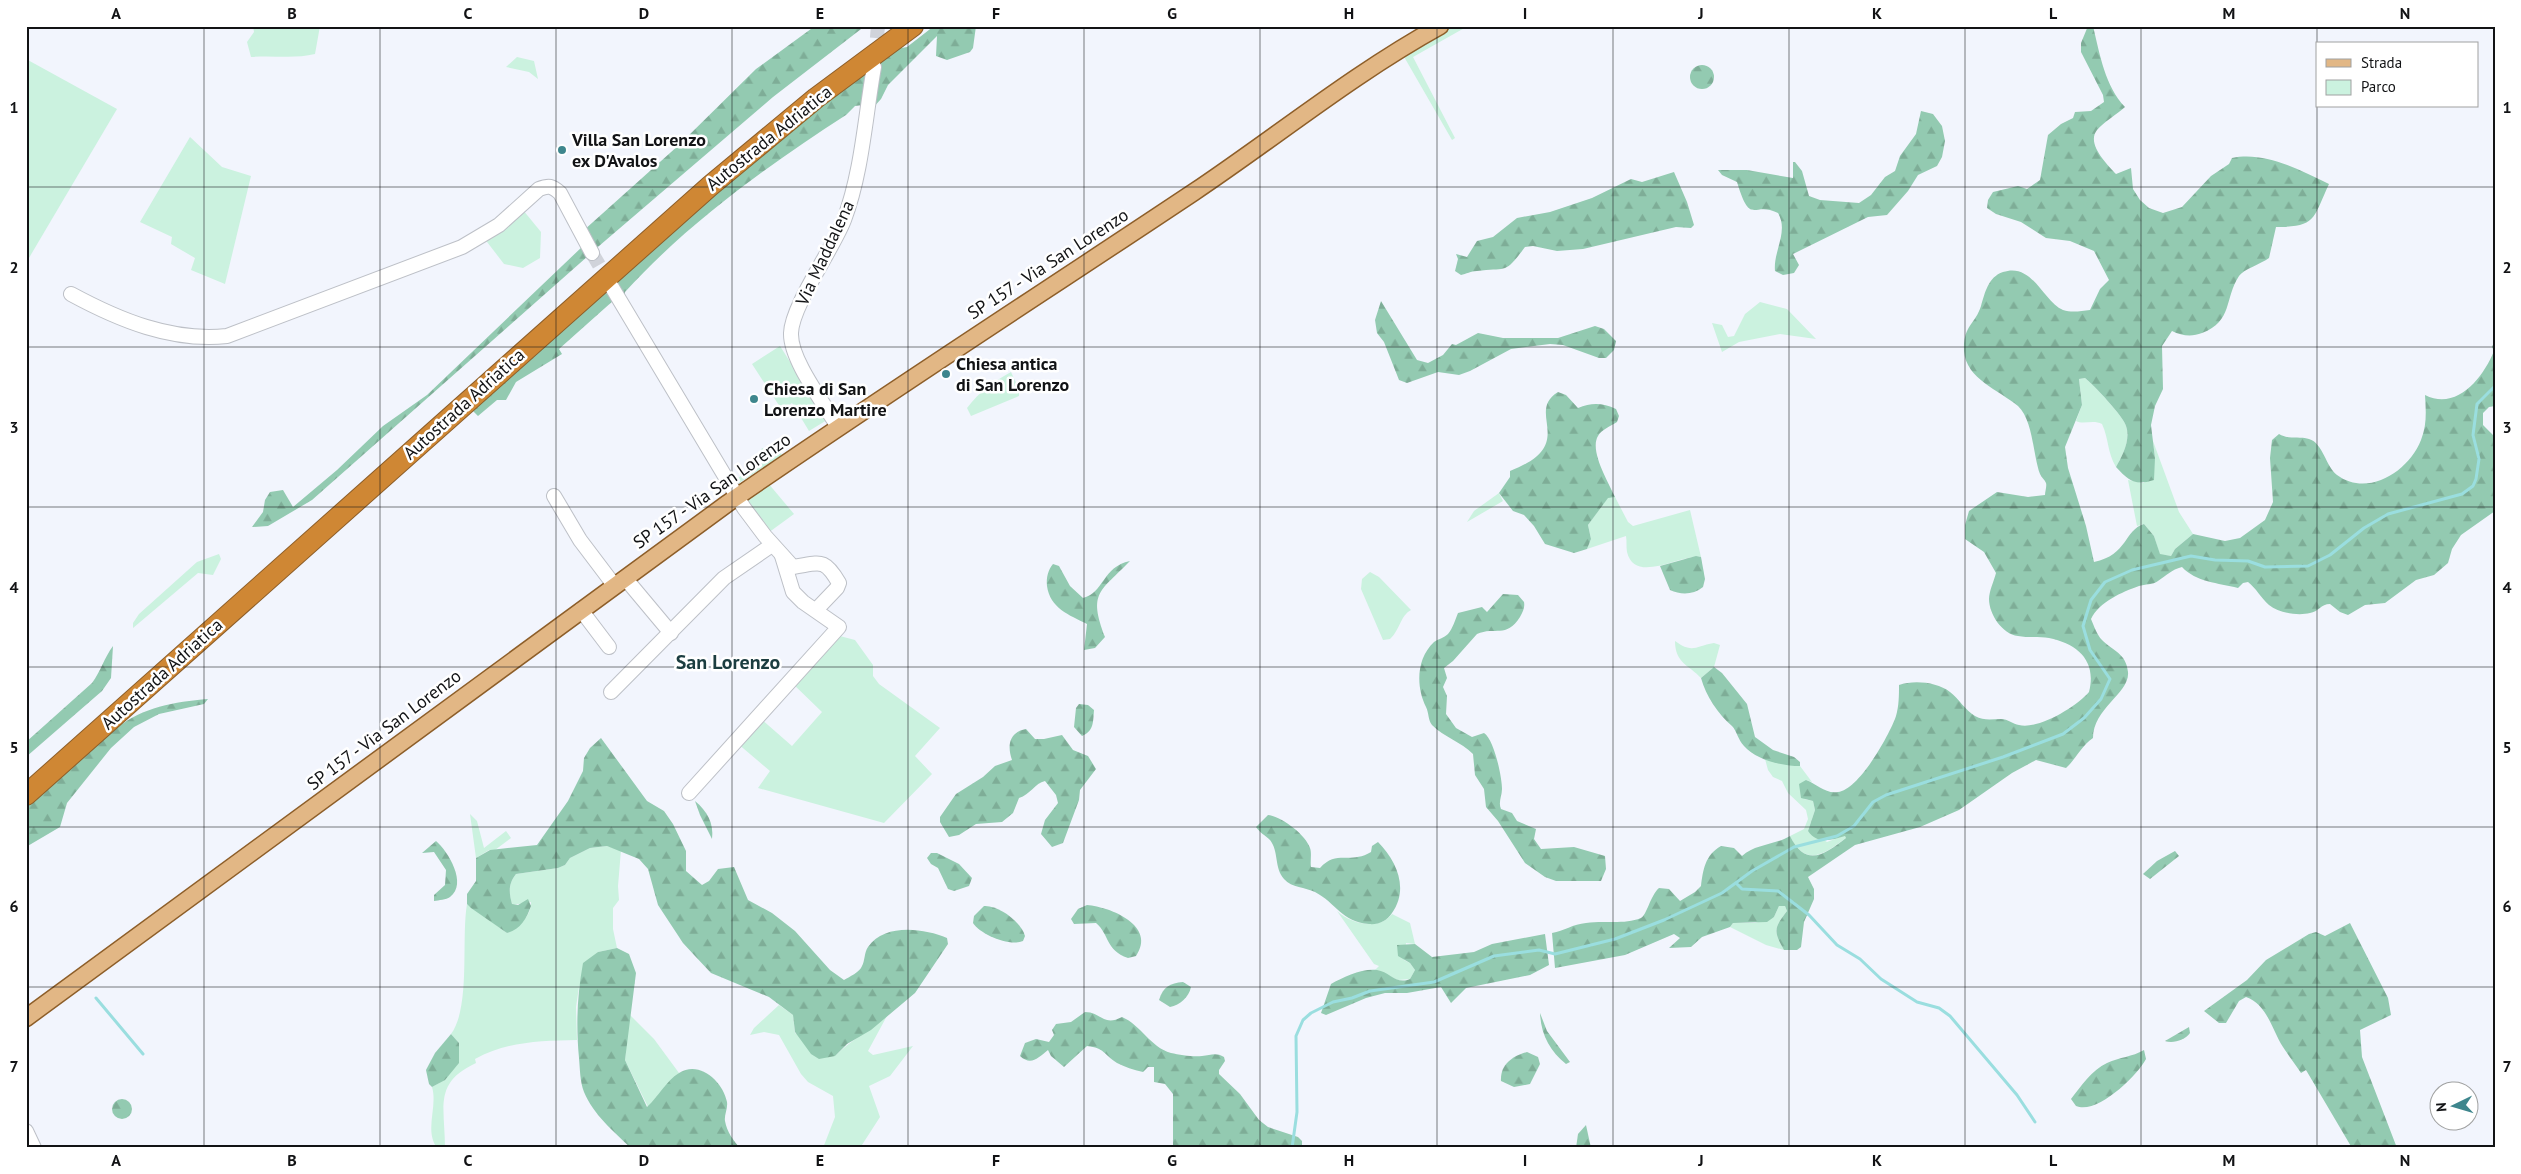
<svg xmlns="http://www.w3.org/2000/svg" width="2521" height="1174" font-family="'PT Sans',sans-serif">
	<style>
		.green { fill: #cbf2df }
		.forest { fill: url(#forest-firs) }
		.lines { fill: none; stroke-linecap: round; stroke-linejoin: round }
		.stream { stroke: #9adedf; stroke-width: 3 }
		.minor-tunnel { stroke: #d0d3da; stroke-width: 14; stroke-dasharray: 14 7; stroke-linecap: butt }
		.minor-casing { stroke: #bdc0c7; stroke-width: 16 }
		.major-casing { stroke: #8d5e29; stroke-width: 19 }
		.highway-casing { stroke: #8d5e29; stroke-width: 22 }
		.minor { stroke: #fff; stroke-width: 14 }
		.major { stroke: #e2b785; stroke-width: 16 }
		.highway { stroke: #cf8734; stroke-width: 20 }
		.grid { fill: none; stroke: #121315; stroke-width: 1; stroke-opacity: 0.55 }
		.poi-dot { fill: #3e868d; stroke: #fff; stroke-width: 2 }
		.labels { text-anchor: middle; stroke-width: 5; stroke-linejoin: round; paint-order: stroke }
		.street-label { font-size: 18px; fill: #121315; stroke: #fff }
		.poi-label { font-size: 18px; font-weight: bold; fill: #121315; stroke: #fff; text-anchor: start }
		.quarter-label { font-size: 20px; font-weight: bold; fill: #1b3d40; stroke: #fff }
		.neatline { fill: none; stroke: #121315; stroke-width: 2 }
		.grid-label { font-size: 16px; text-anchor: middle; font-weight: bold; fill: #121315 }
	</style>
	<defs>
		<pattern id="forest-firs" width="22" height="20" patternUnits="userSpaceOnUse" patternTransform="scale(1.25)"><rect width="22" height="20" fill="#93cab1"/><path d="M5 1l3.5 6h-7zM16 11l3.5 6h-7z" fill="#7ead97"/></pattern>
	</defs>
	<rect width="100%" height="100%" fill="#f2f5fd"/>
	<g class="green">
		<path d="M253 26H320L315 54C295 59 272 55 251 57L247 42 254 32Z"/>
		<path d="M1448 26H1468L1413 57 1455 138 1452 140 1403 55Z"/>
		<path d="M517 57 534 61 538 79 529 72 506 67Z"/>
		<path d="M26 59 117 109 26 263Z"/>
		<path d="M190 137 222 167 251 176 225 284 191 270 195 258 171 244 172 237 140 222Z"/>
		<path d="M523 210 541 232 540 258 523 268 504 264 484 238Z"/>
		<path d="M1760 302 1787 309 1816 339 1780 334 1739 342 1722 352 1712 323 1722 325 1728 337 1734 336 1745 314Z"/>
		<path d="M780 346 827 420 809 431 792 403 782 410 752 364Z"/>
		<path d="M1011 372 1019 389V396L971 416 967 408C980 391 993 382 1011 372Z"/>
		<path d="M2085 378C2093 384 2124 417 2126 426 2131 440 2122 456 2116 467 2107 452 2109 439 2102 424 2093 419 2084 425 2076 421L2082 405 2079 379Z"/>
		<path d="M2153 441 2179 512 2193 534 2175 549 2171 556 2160 555 2154 536 2144 524 2137 526 2128 480 2144 483 2155 458Z"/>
		<path d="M763 448 770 457 779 451 782 455 739 483 735 477 738 478 767 458 761 449Z"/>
		<path d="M768 483 794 514 768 533 742 502Z"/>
		<path d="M1499 493 1503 501 1467 522 1474 511Z"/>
		<path d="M1608 497H1615L1628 522 1633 526 1690 510 1701 557C1680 554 1635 585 1627 552 1626 547 1627 541 1626 536L1587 549 1591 539 1588 525Z"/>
		<path d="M219 554 221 559 213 575 198 573 133 628V623L139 614 197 562Z"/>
		<path d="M1370 572 1379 577 1411 610C1400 616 1400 630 1390 639L1383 640 1361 589 1362 579Z"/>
		<path d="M836 635 855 640 873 665V676L879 684 940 728 915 756 932 774 884 823 758 788 770 771 737 743 760 718 792 746 822 712 791 682Z"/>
		<path d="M1675 641C1693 654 1695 646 1714 643L1720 645 1714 667 1701 678C1689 665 1675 663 1675 641Z"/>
		<path d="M1765 759 1800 766 1812 782 1806 780 1804 799 1813 801 1815 810 1808 831 1827 842 1845 835 1846 838C1824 854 1806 868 1790 836L1804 829 1808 819 1806 810 1788 793 1782 781 1773 777 1768 770Z"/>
		<path d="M470 814 477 821 484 848 506 831 511 838 495 850H489L476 858Z"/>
		<path d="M607 846 621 850 618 886 619 900 613 908V929L617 948 598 952 579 987 576 1007 577 1040C541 1041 508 1041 475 1059L476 1063C433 1083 445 1107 445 1148H437C424 1130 438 1107 432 1087 453 1076 454 1066 459 1043L451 1034C471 1007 461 939 467 904L507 933C519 925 531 918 531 902L512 905C509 893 508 884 516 874L558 868 565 865 570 858 590 848Z"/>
		<path d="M1779 906H1785L1787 911C1774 928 1773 931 1784 950L1766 945 1730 927 1733 923H1755L1774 917Z"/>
		<path d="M1337 911C1351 924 1379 931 1392 914L1410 923 1415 944 1406 943 1404 960 1410 963 1415 970 1410 979 1398 980 1375 970 1379 966 1374 964Z"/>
		<path d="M779 1005 793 1015 795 1033 835 1056C851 1040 871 1030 888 1014L868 1051 873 1055 913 1046 890 1076 869 1086 880 1117 860 1148H823L835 1117 833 1096 808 1082 801 1074 779 1035 764 1032 750 1035 754 1028Z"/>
		<path d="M629 1014 654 1039 679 1073 648 1107 625 1060Z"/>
	</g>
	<g class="forest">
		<path d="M815 26H865L773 97 592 252 583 231 680 144 756 69Z"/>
		<path d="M934 26H976L973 48 970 52 947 60 936 56 937 36 888 85 881 99 872 109 878 62 896 49 907 47Z"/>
		<path d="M2088 26H2093C2100 55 2105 86 2125 107 2117 114 2104 122 2097 130 2086 144 2107 164 2116 174L2131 168 2133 189 2140 200 2149 208 2163 213 2182 207 2211 176 2229 164 2232 158C2265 151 2300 170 2329 184 2313 218 2317 227 2276 227L2269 258C2261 264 2244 269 2239 276 2224 299 2233 321 2202 333 2192 337 2182 336 2172 331L2162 346 2163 389 2155 406 2151 425 2155 458 2154 480C2135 486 2129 481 2116 467 2122 456 2131 440 2126 426 2124 417 2093 384 2085 378L2079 379 2082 405 2065 447 2068 468 2086 526 2094 562C2128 555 2124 530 2144 524L2154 536 2160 554 2171 556 2175 549 2193 534 2225 541 2240 538 2265 520 2273 502 2270 458 2272 440 2279 434C2289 440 2298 436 2309 439 2323 443 2326 467 2337 475 2368 498 2409 471 2421 440 2427 425 2426 411 2425 395 2457 411 2483 378 2494 351L2492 347 2495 340V406L2489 407 2483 413V425L2495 437V511L2461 535 2452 549 2448 563 2434 575 2416 580 2385 603 2365 605 2348 615 2340 612 2330 604C2321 604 2318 612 2310 613 2298 616 2279 613 2269 605 2261 598 2256 588 2248 582L2243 583 2238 588C2218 583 2196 582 2182 567 2171 570 2167 575 2158 581 2153 585 2145 584 2139 586 2122 592 2099 602 2091 619 2094 626 2097 635 2102 640 2113 651 2126 653 2128 672 2130 693 2093 708 2093 738 2081 746 2077 758 2066 768L2036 760 2012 773 1959 810 1920 827 1855 845 1808 877 1814 889V899L1804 922 1801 947 1797 950H1784C1773 931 1774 928 1787 911L1785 906H1779L1774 917 1767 922 1733 923 1730 927 1702 937 1691 947 1669 948 1680 938 1674 934 1625 955 1555 968 1552 933C1564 931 1573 924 1586 923 1604 920 1624 925 1641 918 1647 915 1650 896 1659 888L1669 889 1680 901 1695 892 1701 886C1703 870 1705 855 1721 846L1734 848 1742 856C1755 844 1775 845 1790 836 1806 868 1824 855 1846 838L1845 836C1831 840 1818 845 1808 831L1815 810 1813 801 1801 798 1799 784 1806 780C1817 784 1825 794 1838 792 1859 790 1890 734 1896 716 1899 706 1899 695 1899 685 1914 680 1937 682 1950 692 1959 699 1965 710 1975 716 1984 721 1992 719 2001 719 2008 719 2013 724 2019 725 2039 730 2077 706 2089 692 2097 661 2078 644 2049 638 2039 636 2028 638 2018 636 2002 634 1989 614 1989 599 1989 591 1994 581 1996 573L1984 552 1965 539V525L1969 511 1997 492 2028 497 2045 495C2045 492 2047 486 2046 483 2045 480 2041 477 2040 474 2033 455 2033 420 2018 406 1999 390 1966 379 1964 351 1963 325 1975 325 1981 306 1985 293 1988 277 2003 272 2033 262 2043 302 2063 310 2072 313 2081 311 2090 310L2100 289 2109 280 2094 251 2070 241 2046 238 2021 222 1996 214 1987 208 1988 200 1993 192 2018 186 2027 189 2040 180 2048 135 2061 124 2073 118 2075 112 2091 111 2104 102 2103 95 2081 52V43Z"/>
		<circle cx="1702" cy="77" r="12"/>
		<path d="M872 65 863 105 855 106 846 115C767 166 689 222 625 292V303L613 282 680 222Z"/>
		<path d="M1921 111 1933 114 1942 126 1945 141 1942 157 1937 166 1918 175 1908 191 1887 215 1868 217 1793 254 1799 265 1794 273 1783 275 1775 271C1773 251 1789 232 1778 213 1753 200 1751 228 1737 182L1722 175 1718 170H1747L1793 178V162H1795L1802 171 1809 196 1820 200 1859 203 1871 195 1885 177 1895 171 1900 156 1916 134Z"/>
		<path d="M1674 172 1687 202 1694 225 1691 228 1676 227 1583 249 1557 251 1533 246 1525 247C1504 275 1508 267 1477 271 1471 271 1466 274 1461 275L1455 271 1458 259 1456 254 1467 257 1477 241 1493 237 1517 218 1550 212 1592 198 1631 179 1642 182Z"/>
		<path d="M584 245 588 256 312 500 268 526 252 527 263 512 265 500 270 492 283 490 293 507 337 470 383 426 427 395Z"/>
		<path d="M606 286 614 300 559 349 562 354 516 382 506 400H497L478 416 469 407Z"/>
		<path d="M1381 301 1417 360 1428 363 1443 355 1452 344 1456 345 1478 333 1503 338H1558L1595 326 1604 329 1616 341 1614 350 1606 358H1599L1563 345 1550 344 1511 349 1470 371 1459 375 1438 372 1407 383 1399 380 1384 342 1377 333 1375 320Z"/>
		<path d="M1558 392 1566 395 1578 408C1592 402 1603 403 1616 409L1619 416 1617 422C1611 426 1601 430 1598 436 1589 451 1609 483 1615 497L1608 498 1588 525 1591 539 1587 549 1574 553 1545 544 1534 526 1524 515 1513 511 1499 493 1510 477V471C1580 444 1524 413 1558 392Z"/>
		<path d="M1696 556 1701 557 1705 579 1703 587C1693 595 1681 595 1670 590L1660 566Z"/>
		<path d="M1130 561C1100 592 1088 592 1105 637L1095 648 1084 650 1087 624C1069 615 1050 608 1047 586 1046 578 1048 570 1053 564L1059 566 1070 586 1083 598C1104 593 1102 567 1130 561Z"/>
		<path d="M1503 594 1518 595 1524 602C1525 608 1523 611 1520 617 1506 639 1495 626 1477 634L1453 661 1444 668 1447 678 1443 687 1447 696 1446 714 1456 728 1472 737 1484 733C1494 739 1502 777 1502 789 1502 796 1498 802 1501 809L1512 813 1517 821 1536 829 1534 839 1541 849 1574 847 1605 856 1606 869 1601 881H1556L1545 877 1525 863 1498 821 1486 807 1484 789 1475 775 1473 754C1461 742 1444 737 1432 725 1428 720 1429 713 1426 707 1416 687 1416 659 1434 642 1438 639 1444 638 1448 634 1453 628 1455 620 1458 613L1482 607 1487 612Z"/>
		<path d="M113 646 111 678 102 691 26 757V742L92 683C101 671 104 658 113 646Z"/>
		<path d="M1714 667 1722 673 1747 704 1755 737 1773 750 1794 757 1800 762V766C1782 766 1756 760 1744 746 1738 740 1737 731 1732 726 1718 714 1706 696 1701 678Z"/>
		<path d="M208 699 204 704 159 714 134 727 111 748 67 803 60 827 26 847V806L117 728C143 707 174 702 208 699Z"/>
		<path d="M1079 704 1088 705 1094 710C1093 722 1094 731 1082 736L1074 727 1076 708Z"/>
		<path d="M1026 729 1035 739H1044L1062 735 1073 750 1088 756 1096 769 1080 790 1079 800 1063 843 1052 847 1041 834 1045 820 1058 803 1056 795 1045 781C1035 783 1030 795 1019 798L1013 813 1002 822 976 824 959 835 949 837 940 822V817L956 794 983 777 995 766 1012 760C1007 746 1009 732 1026 729Z"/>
		<path d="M601 738 647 801 664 811 673 824 686 851V871L702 885 709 881 718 869 734 867 748 900 772 913 795 931 830 970 844 980C849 977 860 972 862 966 865 961 864 953 868 947 884 923 924 928 947 938L948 944 915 993 871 1030 847 1044 835 1056 819 1059 811 1054 795 1032 793 1015 769 997 711 973 695 956 683 943 658 905 648 869 639 859 607 846 590 848 570 858 565 865 558 868 516 874C508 884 509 893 512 904L518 905 528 899 531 906C527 918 520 930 507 933L471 908 467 904V894L476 881V858L490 850 537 845 568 801 583 771 584 758 590 748Z"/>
		<path d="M695 801C707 811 714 823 712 839L700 815Z"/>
		<path d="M1268 815C1281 816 1306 835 1310 848 1312 853 1310 862 1311 867L1320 868C1337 849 1349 865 1371 852L1372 846 1378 842C1397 861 1409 889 1392 913 1387 921 1378 925 1369 924 1342 922 1336 903 1315 892 1305 887 1292 888 1284 879 1274 868 1279 851 1270 840 1265 835 1260 833 1256 827Z"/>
		<path d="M436 841C448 851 468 884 450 897 446 900 439 900 434 901V895L445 885 446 870 434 852 422 853Z"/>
		<path d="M2175 851 2179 856 2150 879 2143 874 2157 861Z"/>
		<path d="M931 853H937L959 864 972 878 969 886 954 891 948 889 938 868 931 864 927 858Z"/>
		<path d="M1087 905C1111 907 1157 926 1136 956L1128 958C1105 950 1110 935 1096 923L1074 924 1071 919 1078 909Z"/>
		<path d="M984 906C999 905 1021 922 1025 936L1023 941C1009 947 980 934 973 923L974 916Z"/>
		<path d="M2350 923 2388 998 2391 1015 2360 1030 2362 1057 2397 1148H2352L2306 1070 2301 1073C2295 1064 2289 1056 2283 1047 2272 1030 2267 1004 2246 997L2239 1001 2226 1023H2219L2204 1011 2247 980 2266 960 2309 934 2316 932 2325 936Z"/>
		<path d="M1545 934 1549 965 1530 975 1466 988 1451 1003 1441 987 1407 993H1385L1366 998 1326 1015 1321 1013 1331 984C1343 977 1363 968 1377 970 1390 972 1396 985 1410 979L1415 970 1410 963 1398 956 1397 945 1415 944 1432 957 1474 952 1492 944Z"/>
		<path d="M617 948 629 954 636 973 625 1060 647 1107C658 1097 666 1081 679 1073 700 1060 723 1082 727 1102 728 1109 724 1115 725 1121 727 1132 733 1140 740 1148H631C614 1132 593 1114 584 1092 580 1082 580 1069 579 1058 576 1025 577 996 583 963L598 952Z"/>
		<path d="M1183 982 1191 987C1189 997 1180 1005 1170 1007L1159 1000C1163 987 1170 983 1183 982Z"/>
		<path d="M1085 1012C1101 1012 1103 1027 1122 1017 1141 1025 1150 1047 1171 1053 1180 1055 1193 1057 1202 1056 1211 1055 1216 1052 1224 1057L1225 1061 1219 1070V1074L1240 1094 1259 1120 1268 1127 1298 1137 1302 1141V1148H1173V1094L1165 1084 1154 1082V1067H1148L1143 1072C1133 1070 1125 1067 1117 1063 1103 1054 1105 1048 1087 1046L1064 1067 1051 1056 1048 1050C1038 1058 1031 1066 1020 1056L1025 1043 1036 1039 1049 1042 1054 1035 1052 1030 1056 1024 1071 1022Z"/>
		<path d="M1540 1013 1547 1031 1570 1062 1566 1064C1550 1051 1541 1035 1540 1013Z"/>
		<path d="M2189 1027 2190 1033C2185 1040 2173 1044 2165 1041Z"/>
		<path d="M451 1034 459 1043V1063L445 1080 432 1087 429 1084 426 1070 435 1053Z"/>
		<path d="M2144 1050 2146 1059C2137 1076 2097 1115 2076 1106L2071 1099C2081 1086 2092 1070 2107 1063 2120 1057 2132 1057 2144 1050Z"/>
		<path d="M1527 1052 1538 1057 1540 1064 1530 1084 1514 1087 1501 1081C1500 1065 1512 1056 1527 1052Z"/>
		<circle cx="122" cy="1109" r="10"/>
		<path d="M1586 1125 1591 1148H1576L1578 1134Z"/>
	</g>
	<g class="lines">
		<g class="stream">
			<path d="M1736 883 1742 889 1778 891 1809 915 1837 945 1860 959 1881 979 1917 1002 1939 1008 1950 1016 2017 1095 2035 1122"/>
			<path d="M96 998 143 1054"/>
			<path d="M1292 1148 1297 1112 1296 1036 1303 1020 1311 1013 1333 1002 1352 998 1370 991 1434 982 1494 956 1539 950 1555 954 1615 939 1664 920 1722 893 1752 871 1794 847 1837 836 1854 826 1873 802 1886 795 2003 757 2063 734 2084 718 2101 699 2110 679 2090 650 2083 626 2091 600 2105 582 2132 570 2191 556 2215 560 2248 561 2265 567 2308 566 2330 555 2364 528 2388 514 2462 494 2473 486 2476 479 2479 459 2473 435 2477 404 2495 386"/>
		</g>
		<g class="minor-tunnel">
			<path d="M875 59 878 26"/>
			<path d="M592 253 610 284"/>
		</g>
		<defs>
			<g id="minor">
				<path d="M610 284 744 508 765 536 793 567C820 563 824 557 839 583L837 588 816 610"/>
				<path d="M71 294C119 320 172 342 227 336L462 247 499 225 539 189C549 185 552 186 560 193L592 253"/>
				<path d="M838 427C824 403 790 360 791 333 792 305 833 249 844 220 862 172 865 118 874 67"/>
				<path d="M554 496 580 540 614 585"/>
				<path d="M625 578 671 633"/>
				<path d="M581 610 609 647"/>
				<path d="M611 692 724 578 772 545"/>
				<path d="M689 793 839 627 803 602 793 592 782 556"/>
				<path d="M26 1131 34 1148"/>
			</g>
			<path id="major" d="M26 1018 728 503C881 397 1038 296 1194 192 1276 137 1353 74 1440 26"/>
			<path id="highway" d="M26 795 710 186 816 98 913 26"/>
		</defs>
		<use href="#minor" class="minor-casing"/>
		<use href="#major" class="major-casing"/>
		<use href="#highway" class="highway-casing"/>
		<use href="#minor" class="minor"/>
		<use href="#major" class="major"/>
		<use href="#highway" class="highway"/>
	</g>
	<path class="grid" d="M204 26V1148M380 26V1148M556 26V1148M732 26V1148M908 26V1148M1084 26V1148M1260 26V1148M1437 26V1148M1613 26V1148M1789 26V1148M1965 26V1148M2141 26V1148M2317 26V44M2317 106V1148M26 187H2495M26 347H2495M26 507H2495M26 667H2495M26 827H2495M26 987H2495"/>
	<g class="poi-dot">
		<circle cx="562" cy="150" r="5"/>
		<circle cx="946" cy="374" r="5"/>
		<circle cx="754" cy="399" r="5"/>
	</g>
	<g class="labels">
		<g class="street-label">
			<text transform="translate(769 138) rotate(-39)" y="6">Autostrada Adriatica</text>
			<text transform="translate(825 253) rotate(-65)" y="6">Via Maddalena</text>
			<text transform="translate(1048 264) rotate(-33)" y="6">SP 157 - Via San Lorenzo</text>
			<text transform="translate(464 404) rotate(-42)" y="6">Autostrada Adriatica</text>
			<text transform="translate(712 491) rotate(-35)" y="6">SP 157 - Via San Lorenzo</text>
			<text transform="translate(162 674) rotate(-42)" y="6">Autostrada Adriatica</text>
			<text transform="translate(384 730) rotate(-37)" y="6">SP 157 - Via San Lorenzo</text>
		</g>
		<g class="poi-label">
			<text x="572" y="146">Villa San Lorenzo<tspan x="572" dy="21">ex D'Avalos</tspan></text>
			<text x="956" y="370">Chiesa antica<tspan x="956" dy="21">di San Lorenzo</tspan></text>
			<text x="764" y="395">Chiesa di San<tspan x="764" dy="21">Lorenzo Martire</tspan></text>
		</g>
		<g class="quarter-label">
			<text x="728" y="669">San Lorenzo</text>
		</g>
	</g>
	<rect width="2521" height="1174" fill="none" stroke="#ffffff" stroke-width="55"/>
	<rect x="2316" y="42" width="162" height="65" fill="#ffffff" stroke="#a0a1a1"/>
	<rect x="2326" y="59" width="25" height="8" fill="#e2b785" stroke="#a0a1a1"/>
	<text x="2361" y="68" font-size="15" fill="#121315">Strada</text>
	<rect x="2326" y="80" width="25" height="15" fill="#cbf2df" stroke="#a0a1a1"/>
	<text x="2361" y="92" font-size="15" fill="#121315">Parco</text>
	<g transform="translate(2454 1106) rotate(265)"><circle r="24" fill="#ffffff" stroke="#a0a1a1"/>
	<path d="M0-4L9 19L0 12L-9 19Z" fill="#3e868d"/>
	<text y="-8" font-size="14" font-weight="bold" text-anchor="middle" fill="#121315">N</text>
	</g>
	<rect x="28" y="28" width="2466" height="1118" class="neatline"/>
	<g class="grid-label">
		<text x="116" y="19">A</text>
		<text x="292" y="19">B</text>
		<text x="468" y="19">C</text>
		<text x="644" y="19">D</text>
		<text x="820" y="19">E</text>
		<text x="996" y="19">F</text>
		<text x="1172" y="19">G</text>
		<text x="1349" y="19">H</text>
		<text x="1525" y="19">I</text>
		<text x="1701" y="19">J</text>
		<text x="1877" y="19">K</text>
		<text x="2053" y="19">L</text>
		<text x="2229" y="19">M</text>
		<text x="2405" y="19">N</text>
		<text x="14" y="113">1</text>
		<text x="2507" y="113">1</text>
		<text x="14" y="273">2</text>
		<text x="2507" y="273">2</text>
		<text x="14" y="433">3</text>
		<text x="2507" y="433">3</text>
		<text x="14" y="593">4</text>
		<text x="2507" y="593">4</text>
		<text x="14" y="753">5</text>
		<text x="2507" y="753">5</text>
		<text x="14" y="912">6</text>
		<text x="2507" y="912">6</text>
		<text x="14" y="1072">7</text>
		<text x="2507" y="1072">7</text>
		<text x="116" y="1166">A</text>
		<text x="292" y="1166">B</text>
		<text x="468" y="1166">C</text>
		<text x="644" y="1166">D</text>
		<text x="820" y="1166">E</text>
		<text x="996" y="1166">F</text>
		<text x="1172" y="1166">G</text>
		<text x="1349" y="1166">H</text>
		<text x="1525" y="1166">I</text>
		<text x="1701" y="1166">J</text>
		<text x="1877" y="1166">K</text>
		<text x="2053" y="1166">L</text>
		<text x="2229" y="1166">M</text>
		<text x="2405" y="1166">N</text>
	</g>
</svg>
